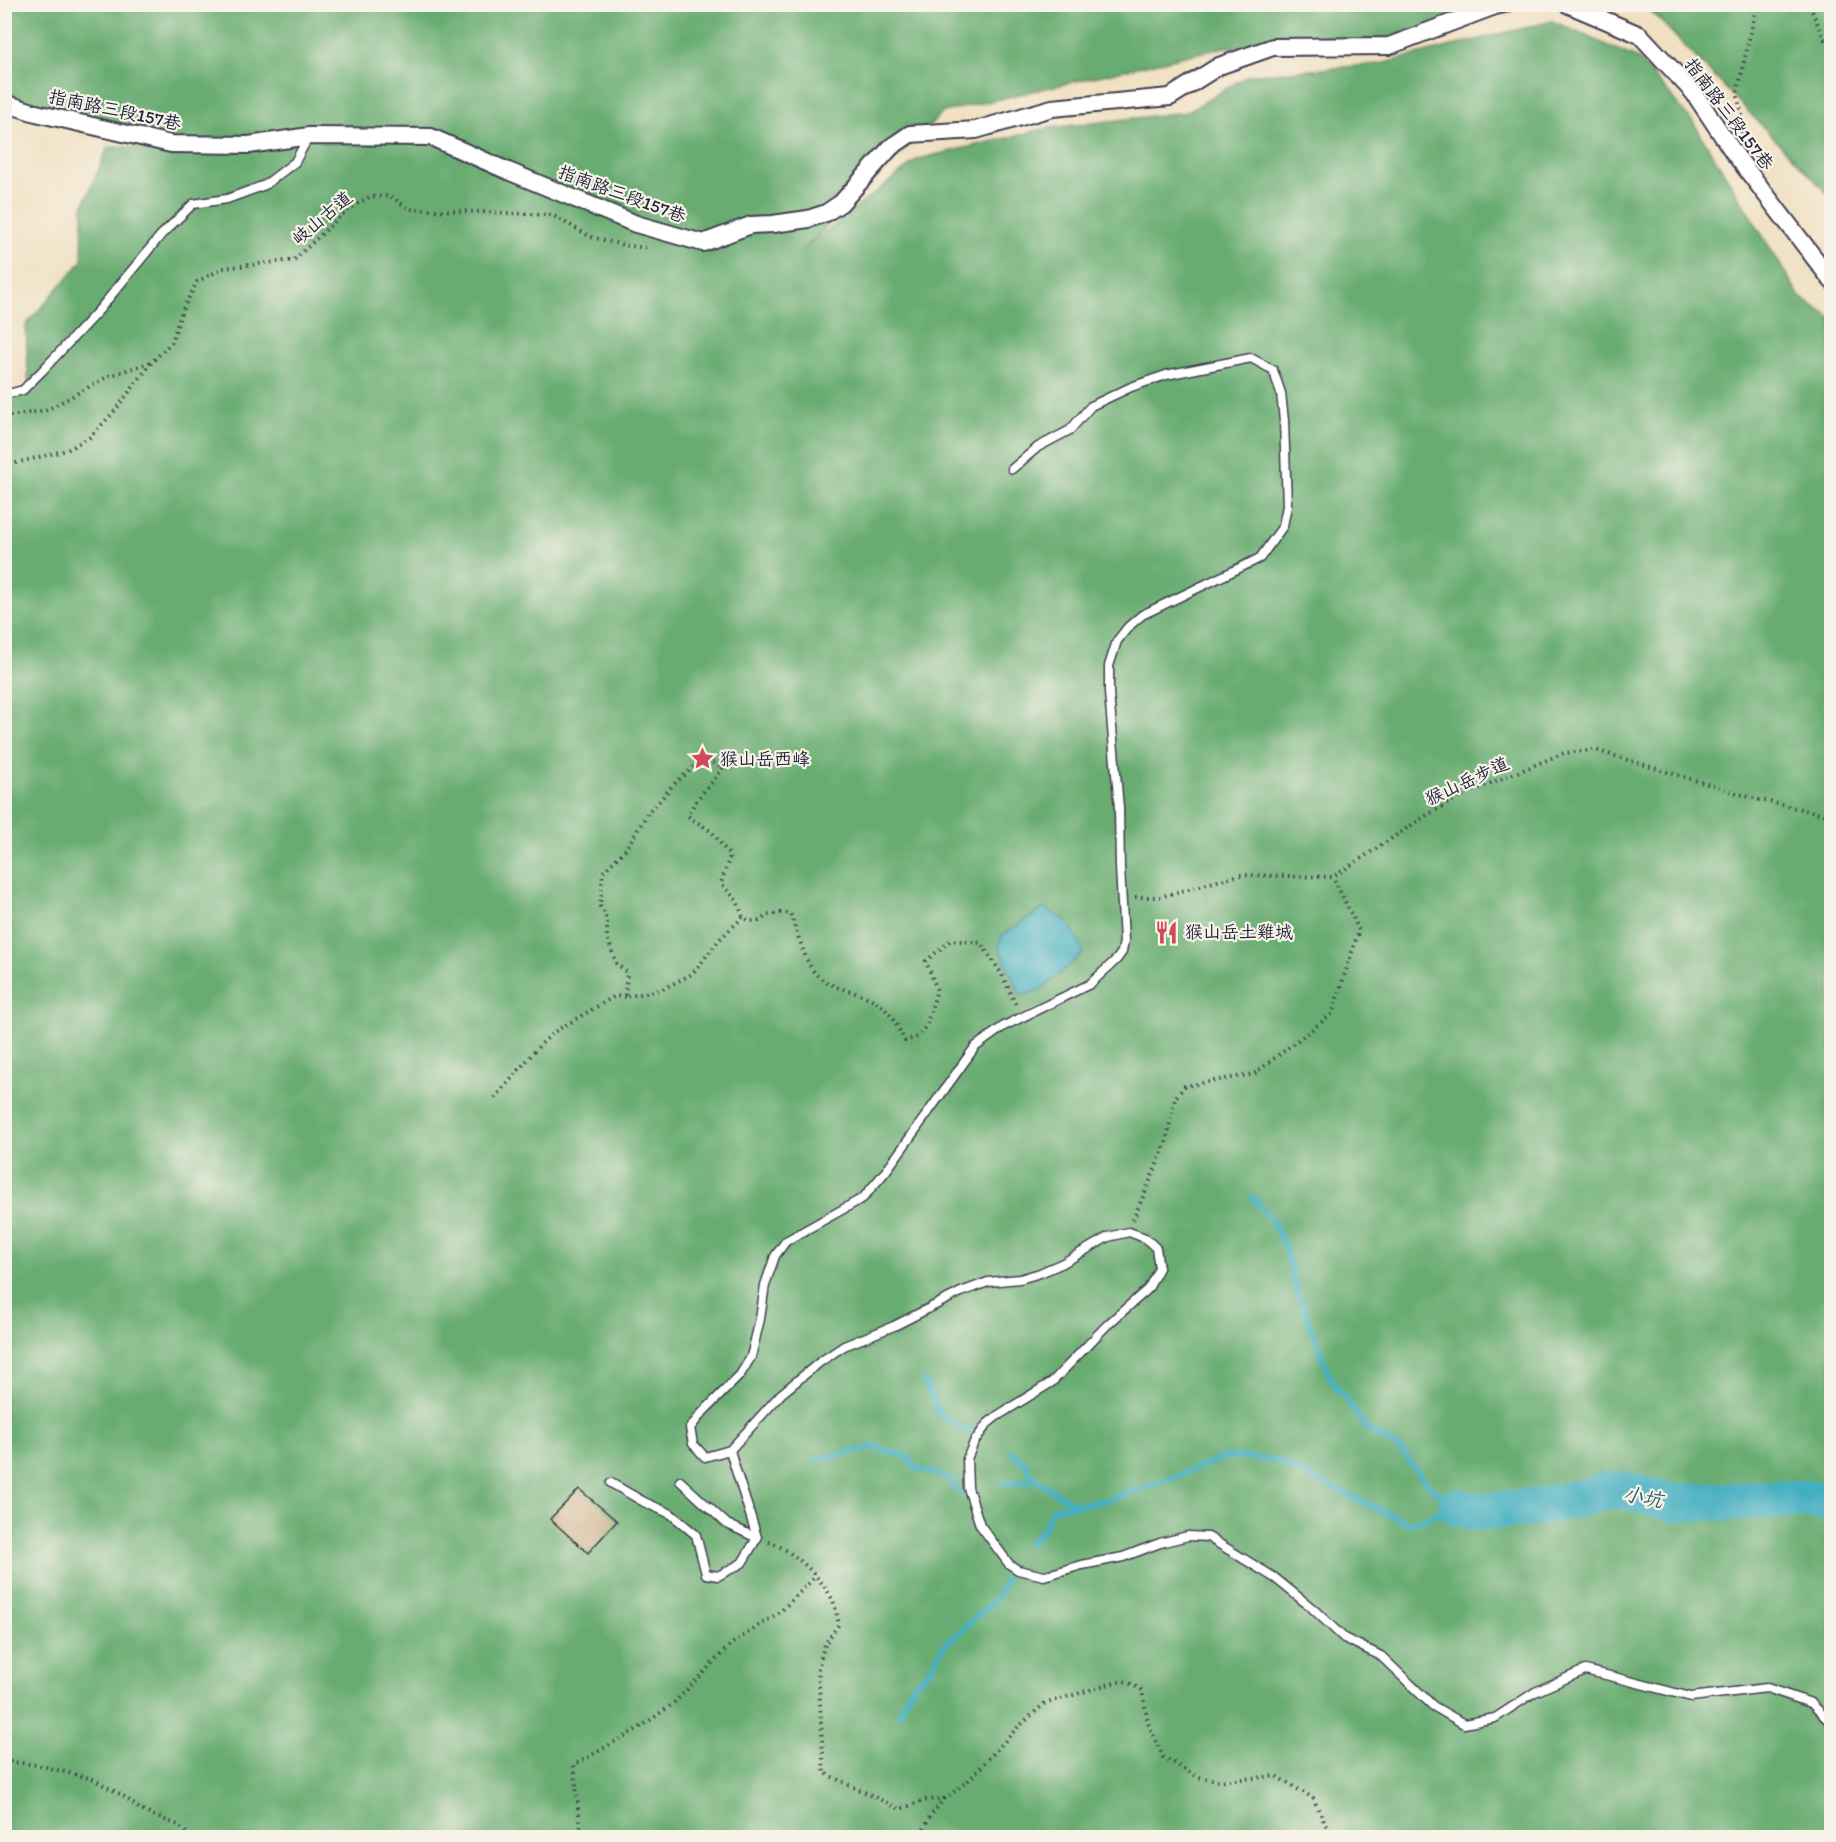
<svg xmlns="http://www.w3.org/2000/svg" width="1836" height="1842" font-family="Itim,'LXGW WenKai TC',sans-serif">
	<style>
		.forest { fill: #68ac71; stroke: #456756; stroke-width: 1.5 }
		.water { fill: #43afc1; stroke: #32687e; stroke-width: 1.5 }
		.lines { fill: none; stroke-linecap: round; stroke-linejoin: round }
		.stream { stroke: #43afc1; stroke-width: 6 }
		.river { stroke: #43afc1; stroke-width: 38 }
		.building { fill: #c6a378 }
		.service-casing { stroke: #413e4f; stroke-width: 11 }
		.minor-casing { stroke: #413e4f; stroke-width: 20 }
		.path { stroke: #413e4f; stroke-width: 4; stroke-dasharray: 1.5 4.5; stroke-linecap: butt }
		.service { stroke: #fff; stroke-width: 8 }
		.minor { stroke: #fff; stroke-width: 16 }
		.labels { text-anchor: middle; stroke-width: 4.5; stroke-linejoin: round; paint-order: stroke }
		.street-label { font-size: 18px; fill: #22223b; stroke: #f7f3e8 }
		.poi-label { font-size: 18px; fill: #22223b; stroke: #f7f3e8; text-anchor: start }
		.water-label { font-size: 20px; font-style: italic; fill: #2f5a71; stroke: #f7f3e8 }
	</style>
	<rect width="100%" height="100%" fill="#f7f3e8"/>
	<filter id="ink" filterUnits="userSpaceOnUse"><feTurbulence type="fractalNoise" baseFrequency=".0167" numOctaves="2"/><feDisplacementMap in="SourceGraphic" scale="12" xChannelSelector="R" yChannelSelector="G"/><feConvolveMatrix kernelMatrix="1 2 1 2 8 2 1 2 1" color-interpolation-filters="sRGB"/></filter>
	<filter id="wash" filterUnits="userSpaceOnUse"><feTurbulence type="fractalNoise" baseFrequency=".008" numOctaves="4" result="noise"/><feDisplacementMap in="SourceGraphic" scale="24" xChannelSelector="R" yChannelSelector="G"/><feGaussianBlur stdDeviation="1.35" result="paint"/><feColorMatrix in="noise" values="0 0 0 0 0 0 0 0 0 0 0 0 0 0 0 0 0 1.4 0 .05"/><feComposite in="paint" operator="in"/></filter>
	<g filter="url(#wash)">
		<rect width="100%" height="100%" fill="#f0e0c1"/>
		<g class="forest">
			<path d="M5 5H1498L1389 46 1224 47 943 112 803 250 918 159 1049 128 1187 112 1249 75 1380 64 1552 21 1639 59 1693 122 1800 297 1831 318V1837H5V396L29 390 26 325 82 261 83 206 108 147H159L5 105Z"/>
			<path d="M1645 5H1831V199L1828 194Z"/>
		</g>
		<path class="water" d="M1044 908 1068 922 1084 952 1042 989 1021 996 999 947 1001 936Z"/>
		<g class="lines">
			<g class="stream">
				<path d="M1252 1197 1273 1222 1285 1248 1296 1289 1330 1377 1367 1429 1401 1450 1426 1483 1457 1507"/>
				<path d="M924 1380 940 1415 969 1431"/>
				<path d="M1010 1451 1025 1463 1034 1479 1069 1501 1083 1505 1106 1500 1169 1479 1227 1456 1274 1460 1410 1524 1457 1507"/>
				<path d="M815 1460 873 1447 905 1456 916 1468 946 1477 961 1493"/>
				<path d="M1002 1483H1020L1034 1479"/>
				<path d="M1029 1543 1042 1531 1053 1508 1079 1505"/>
				<path d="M899 1714 912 1687 933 1666 942 1648 998 1597 1008 1574"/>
			</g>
			<path class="river" d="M1457 1507 1475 1512 1530 1508 1589 1496 1608 1490 1627 1491 1673 1503 1804 1499 1832 1502"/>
		</g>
		<g id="blocks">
			<path class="building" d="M579 1489 617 1521 588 1553 550 1519Z"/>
		</g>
	</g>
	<g filter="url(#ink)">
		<use href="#blocks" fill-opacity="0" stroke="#413e4f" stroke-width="1.5"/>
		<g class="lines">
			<defs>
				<g id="service">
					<path d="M4 395 23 390 42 371 99 310 161 235 193 204 227 199 265 185 295 162 309 136"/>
					<path d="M1012 469 1038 447 1070 430 1091 406 1131 387 1166 375 1251 358 1273 370 1281 393 1284 421 1287 506 1283 526 1260 558 1142 615 1128 627 1117 641 1109 666V693L1119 808 1120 867 1124 941 1122 952 1117 959 1090 984 1004 1026 975 1047 886 1171 863 1198 786 1241 775 1256 765 1285 760 1319 751 1357 740 1375 702 1413 690 1428 693 1444 705 1457 730 1450 781 1394 820 1362 844 1346 894 1326 961 1292 988 1282 1020 1279 1040 1273 1063 1263 1108 1237 1129 1232 1145 1238 1156 1248 1159 1268 1148 1289 1107 1325 1052 1382 997 1416 987 1424 974 1442 967 1459 968 1488 980 1525 1009 1564 1018 1570 1044 1576 1082 1565 1123 1557 1160 1543 1188 1536 1208 1537 1275 1578 1312 1608 1344 1638 1381 1656 1433 1706 1464 1724 1495 1718 1535 1692 1585 1670 1614 1677 1691 1697 1767 1688 1811 1703 1832 1724"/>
					<path d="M680 1481 727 1524 757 1538"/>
					<path d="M611 1483 644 1502 671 1514 696 1535 706 1574 718 1576 742 1563 757 1538C749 1508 738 1480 730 1450"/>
				</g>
				<g id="minor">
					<path d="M1567 4 1640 35 1694 93 1734 153 1832 281"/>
					<path d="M4 103 36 113 171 144 249 145 309 136 431 137 508 171 636 224 703 243 751 225 773 224 808 219 826 213 841 203 891 147 910 134 976 130 1052 108 1170 97 1219 66 1273 47 1389 46 1495 6 1505 4"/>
				</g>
			</defs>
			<use href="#service" class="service-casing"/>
			<use href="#minor" class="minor-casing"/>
			<g class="path">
				<path d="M1803 4 1811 9 1824 39 1832 40"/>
				<path d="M1742 133 1744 125 1737 93 1757 4"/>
				<path d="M4 417 47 410 109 376 151 362"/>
				<path d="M4 466 67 450 90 437 113 413 153 361 172 342 181 313 197 282 223 268 294 260 346 211 369 197 390 196 409 209 552 215 591 237 623 245 647 248"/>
				<path d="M1135 897H1160L1239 875 1333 877 1427 815 1467 793 1564 753 1595 750 1756 799 1832 816"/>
				<path d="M743 917 720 939 692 974 661 990 625 997 627 973 616 963 607 937V919L600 906 603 872 626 849 649 811 657 804 672 786 703 759 723 767C712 786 697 794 688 816L712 832 730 856 721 883 737 901 743 917 750 921H759L768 915 779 913H790C795 926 806 964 815 973 831 991 859 990 878 1003 890 1011 898 1028 905 1041L917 1037 926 1026 937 990 926 961 951 940 981 943 1001 973 1016 1005"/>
				<path d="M495 1098 539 1046 554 1032 615 996 625 997"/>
				<path d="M1133 1220 1166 1143 1175 1098 1185 1086 1254 1074 1332 1014 1359 930 1333 877"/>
				<path d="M769 1542C792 1549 823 1579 833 1601 836 1608 837 1617 839 1624L825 1644 818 1668 824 1773 900 1809 925 1800 944 1799 930 1816 924 1829 913 1838"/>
				<path d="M4 1761 38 1765 93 1779 125 1797 142 1811 178 1825 192 1838"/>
				<path d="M944 1799 968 1781 1017 1728 1044 1704 1116 1682H1127L1142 1690 1148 1723 1163 1757 1198 1777 1219 1781 1276 1776 1313 1798 1332 1838"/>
				<path d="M579 1838 581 1836 574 1765 639 1728 673 1704 731 1644 780 1612 816 1576"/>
			</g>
			<use href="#service" class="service"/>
			<use href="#minor" class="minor"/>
		</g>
	</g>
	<defs>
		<symbol id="sight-bare" viewBox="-9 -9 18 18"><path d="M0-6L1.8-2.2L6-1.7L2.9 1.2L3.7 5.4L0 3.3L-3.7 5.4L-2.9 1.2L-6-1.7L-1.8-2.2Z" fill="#d1495b" stroke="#f7f3e8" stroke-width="2.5" paint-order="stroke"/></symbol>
		<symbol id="restaurant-bare" viewBox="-9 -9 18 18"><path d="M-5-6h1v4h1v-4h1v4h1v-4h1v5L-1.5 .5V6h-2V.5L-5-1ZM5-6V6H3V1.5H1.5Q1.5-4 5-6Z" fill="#d1495b" stroke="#f7f3e8" stroke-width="2.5" paint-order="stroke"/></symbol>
	</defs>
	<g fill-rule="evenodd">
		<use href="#sight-bare" x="686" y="742" width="33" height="33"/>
		<use href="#restaurant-bare" x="1150" y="916" width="33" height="33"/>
	</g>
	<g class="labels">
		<g class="street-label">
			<text transform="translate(115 110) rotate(12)" y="6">指南路三段157巷</text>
			<text transform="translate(1729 114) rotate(53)" y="6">指南路三段157巷</text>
			<text transform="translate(622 194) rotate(20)" y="6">指南路三段157巷</text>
			<text transform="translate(322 218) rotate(-40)" y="6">岐山古道</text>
			<text transform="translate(1467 781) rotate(-25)" y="6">猴山岳步道</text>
		</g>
		<g class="poi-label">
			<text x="720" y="765">猴山岳西峰</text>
			<text x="1185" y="938">猴山岳土雞城</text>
		</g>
		<g class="water-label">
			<text transform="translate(1643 1497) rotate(11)" y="7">小坑</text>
		</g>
	</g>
	<rect width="1836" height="1842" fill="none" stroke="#f7f3e8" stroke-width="24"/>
</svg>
